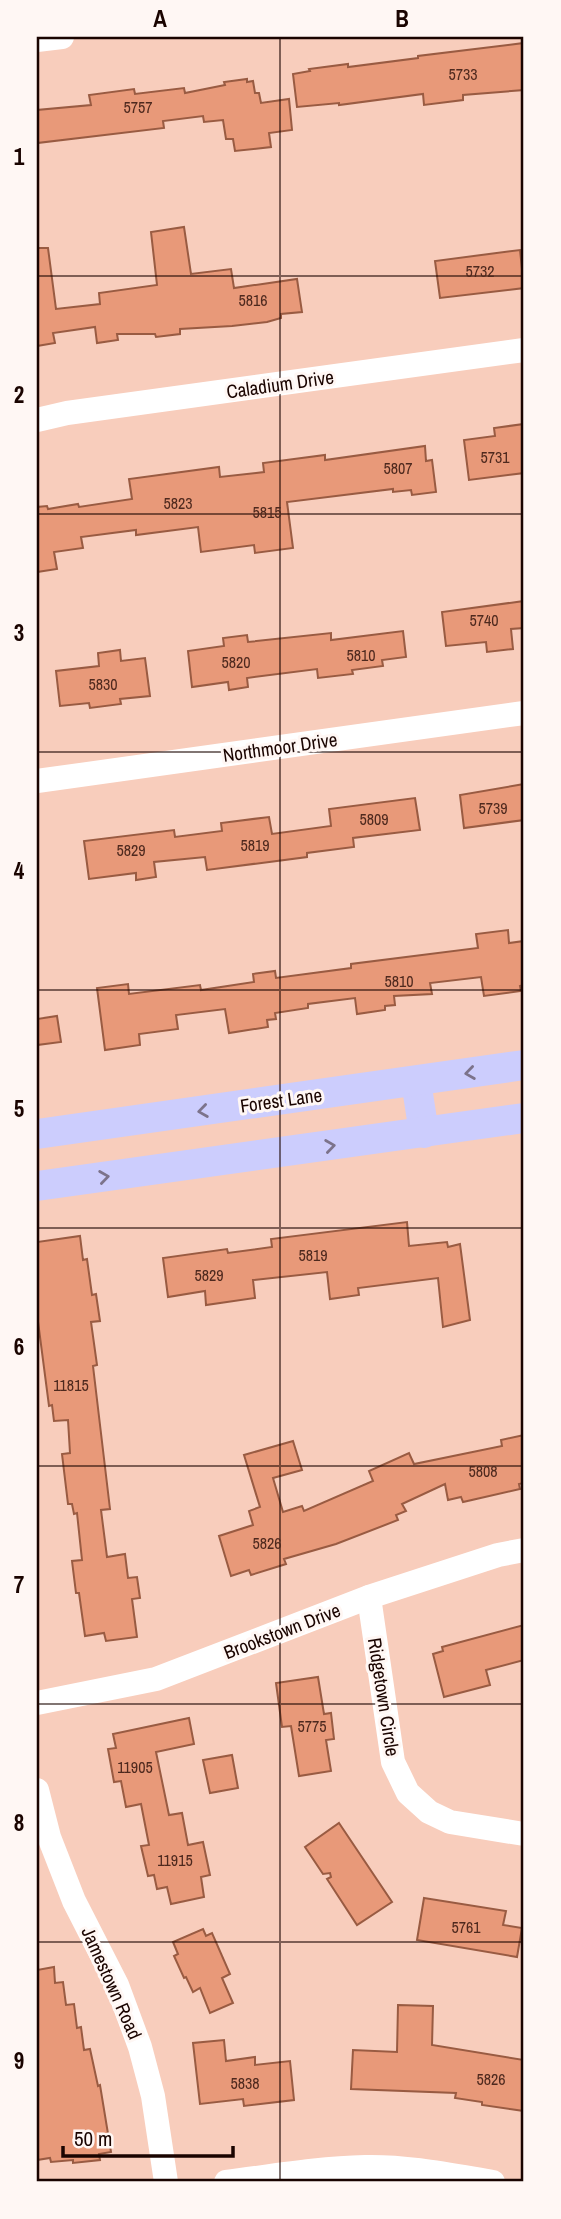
<svg xmlns="http://www.w3.org/2000/svg" width="561" height="2219" font-family="'Archivo Narrow',sans-serif">
	<style>
		.building { fill: #e89979; stroke: #995b42; stroke-width: 2 }
		.lines { fill: none; stroke-linecap: round; stroke-linejoin: round }
		.minor { stroke: #fff; stroke-width: 24 }
		.major { stroke: #cccdfd; stroke-width: 30 }
		.oneway { stroke: #7c738b }
		.grid { fill: none; stroke: #1a0400; stroke-width: 2; stroke-opacity: 0.55 }
		.labels { text-anchor: middle; stroke-width: 6; stroke-linejoin: round; paint-order: stroke }
		.number-label { font-size: 16px; fill: #4e291e }
		.street-label { font-size: 19px; fill: #1a0400; stroke: #fff7f4 }
		.neatline { fill: none; stroke: #1a0400; stroke-width: 2.5 }
		.grid-label { font-size: 23px; text-anchor: middle; font-weight: bold; fill: #1a0400 }
	</style>
	<rect width="100%" height="100%" fill="#f8cdbc"/>
	<g class="building">
		<path d="M524 43V90L463 95V100L424 105 423 94 339 105V103L297 107 293 74 310 71 309 69 348 64V67L418 58V56Z"/>
		<path d="M247 79V82L253 81 255 93H259L261 103 289 99 292 130 269 133 271 147 235 151 233 139H226L223 120 204 122 203 116 163 121 164 128 37 143V110L91 105 89 95 134 89 135 94 184 88 185 93 225 85 224 82Z"/>
		<path d="M184 227 191 274 231 269 234 288 297 279 302 312 281 314V318L267 322 232 326 180 329V334L156 337 155 334H117L118 340 97 343 95 327 53 333 55 343 37 346V248H48L56 309 100 304 99 293 157 285 151 232Z"/>
		<path d="M520 250 524 288 440 298 435 261Z"/>
		<path d="M524 424V473L469 480 464 440 495 436 494 428Z"/>
		<path d="M425 446 426 461 432 460 436 492 412 495 411 490 393 492V489L287 502 293 548 255 553 254 545 201 552 198 527 136 535V530L81 537 83 548 54 552 57 569 37 572V507L47 506 48 509 78 504 79 507 132 499 129 479 219 467 220 477 264 472 263 463 325 455V460Z"/>
		<path d="M524 601V628L511 629 513 649 487 652 486 642 446 646 442 612Z"/>
		<path d="M403 631 406 657 382 660 383 666 352 670 353 674 318 678 317 669 247 678 248 687 229 690 228 682 192 687 188 651 224 646 223 638 247 635 248 642 331 633V640Z"/>
		<path d="M120 650 121 661 145 658 150 696 120 699 121 704 90 708 89 703 60 706 56 671 99 666 98 653Z"/>
		<path d="M524 784V820L464 828 460 795Z"/>
		<path d="M415 798 420 830 353 838 354 847 307 853V857L207 870 205 857 154 862 156 877 136 880V873L89 879 84 841 174 830 175 837 222 831 221 823 269 817 272 834 331 826 329 809Z"/>
		<path d="M508 930 509 943 524 941V985L520 986 521 991 484 996 481 977 430 983 432 994 394 996 395 1005 385 1006V1010L357 1014 355 998 308 1004V1008L275 1013 276 1019 267 1020 268 1027 229 1033 225 1009 176 1015 178 1029 139 1034 140 1045 105 1050 97 988 128 984 129 994 200 985 201 990 254 982 253 974 275 971 276 978 351 968V964L478 948 476 934Z"/>
		<path d="M57 1016 61 1042 37 1045V1019Z"/>
		<path d="M407 1222 409 1246 447 1242 448 1247 460 1244 470 1320 443 1327 438 1278 358 1288 359 1295 330 1299 327 1272 253 1280 255 1298 206 1305 205 1291 168 1297 163 1258 227 1249 228 1253 272 1247 271 1239Z"/>
		<path d="M80 1236 83 1260 87 1259 92 1295 96 1294 100 1321 91 1322 97 1365 93 1366 110 1509 101 1510 107 1557 125 1554 128 1578 137 1577 140 1598 132 1599 137 1637 106 1641 104 1633 85 1636 79 1593H76L72 1561 82 1560 77 1513 74 1514 72 1504H68L62 1454 70 1453 68 1420 54 1421 52 1405 49 1406 37 1314V1242Z"/>
		<path d="M524 1435V1483L519 1484 520 1489 463 1502 461 1497 448 1500 445 1484 402 1504 406 1511 396 1515 398 1520 336 1544 284 1559 286 1564 251 1575 249 1570 231 1576 219 1536 253 1525 249 1511 260 1507 244 1455 293 1441 302 1470 273 1478 283 1512 302 1506 304 1511 373 1481 369 1471 409 1453 414 1464 502 1446 501 1440Z"/>
		<path d="M524 1625V1660L486 1670 490 1685 444 1697 433 1654 443 1651 442 1647Z"/>
		<path d="M318 1677 324 1714 331 1713 334 1739 326 1740 331 1771 299 1776 291 1726 282 1727 276 1683Z"/>
		<path d="M189 1718 194 1744 156 1752 169 1815 182 1813 188 1845 203 1842 210 1875 201 1877 204 1897 171 1904 167 1887 157 1889 154 1875 148 1876 141 1846 149 1845 141 1804 126 1807 121 1781 114 1782 108 1749 116 1748 113 1734Z"/>
		<path d="M232 1755 238 1788 210 1793 203 1760Z"/>
		<path d="M339 1823 392 1902 357 1925 327 1879 331 1877 330 1873 323 1874 305 1847Z"/>
		<path d="M424 1898 506 1911 503 1925 522 1928 517 1957 417 1940Z"/>
		<path d="M203 1929 206 1936 212 1933 230 1974 222 1978 233 2003 210 2013 200 1988 193 1992 186 1977 184 1978 174 1956 178 1954 173 1942Z"/>
		<path d="M54 1967 55 1983 63 1982 66 2005 74 2004 77 2028 81 2027 84 2050 90 2049 98 2086 100 2085 111 2152 99 2154 100 2160 73 2163V2160L51 2162 50 2158 37 2160V1970Z"/>
		<path d="M398 2005 433 2006 432 2045 524 2060V2111L482 2105V2102L455 2098 456 2093 351 2089 353 2050 397 2052Z"/>
		<path d="M224 2040 226 2061 255 2057V2065L290 2061 294 2100 244 2106 243 2099 200 2104 193 2043Z"/>
	</g>
	<g class="lines">
		<g class="minor">
			<path d="M37 40 62 37"/>
			<path d="M37 420 67 413 524 350"/>
			<path d="M37 781 524 713"/>
			<path d="M369 1597 393 1762 408 1793 429 1812 450 1822 524 1834"/>
			<path d="M37 1703 156 1679 369 1597 498 1555 524 1550"/>
			<path d="M37 1790 49 1837 74 1901 117 1985 140 2047 153 2096 166 2182"/>
			<path d="M226 2182C273 2176 319 2168 365 2167 408 2166 451 2175 493 2182"/>
		</g>
		<g class="major">
			<path d="M416 1081 424 1133"/>
			<path d="M37 1134 524 1065"/>
			<path d="M37 1186 524 1118"/>
		</g>
	</g>
	<defs><path id="oneway-chevron" d="M-2-3.5L2.5 0L-2 3.5" fill="none" stroke-width="1.6" stroke-linecap="round" stroke-linejoin="round" transform="scale(1.75)"/></defs>
	<g class="oneway">
		<use href="#oneway-chevron" transform="translate(470 1073) rotate(172)"/>
		<use href="#oneway-chevron" transform="translate(203 1111) rotate(172)"/>
		<use href="#oneway-chevron" transform="translate(330 1146) rotate(-8)"/>
		<use href="#oneway-chevron" transform="translate(104 1177) rotate(-8)"/>
	</g>
	<path class="grid" d="M280 37V2182M37 276H524M37 514H524M37 752H524M37 990H524M37 1228H524M37 1466H524M37 1704H524M37 1942H524"/>
	<g class="labels">
		<g class="number-label">
			<text x="463" y="80">5733</text>
			<text x="138" y="113">5757</text>
			<text x="480" y="277">5732</text>
			<text x="253" y="306">5816</text>
			<text x="495" y="463">5731</text>
			<text x="398" y="474">5807</text>
			<text x="178" y="509">5823</text>
			<text x="267" y="518">5815</text>
			<text x="484" y="626">5740</text>
			<text x="361" y="661">5810</text>
			<text x="236" y="668">5820</text>
			<text x="103" y="690">5830</text>
			<text x="493" y="814">5739</text>
			<text x="374" y="825">5809</text>
			<text x="255" y="851">5819</text>
			<text x="131" y="856">5829</text>
			<text x="399" y="987">5810</text>
			<text x="313" y="1261">5819</text>
			<text x="209" y="1281">5829</text>
			<text x="71" y="1391">11815</text>
			<text x="483" y="1477">5808</text>
			<text x="267" y="1549">5826</text>
			<text x="312" y="1732">5775</text>
			<text x="135" y="1773">11905</text>
			<text x="175" y="1866">11915</text>
			<text x="466" y="1933">5761</text>
			<text x="491" y="2085">5826</text>
			<text x="245" y="2089">5838</text>
		</g>
		<g class="street-label">
			<text transform="translate(280 384) rotate(-8)" y="7">Caladium Drive</text>
			<text transform="translate(280 747) rotate(-8)" y="7">Northmoor Drive</text>
			<text transform="translate(281 1100) rotate(-8)" y="7">Forest Lane</text>
			<text transform="translate(282 1631) rotate(-21)" y="7">Brookstown Drive</text>
			<text transform="translate(384 1697) rotate(81)" y="7">Ridgetown Circle</text>
			<text transform="translate(112 1983) rotate(66)" y="7">Jamestown Road</text>
		</g>
	</g>
	<rect width="561" height="2219" fill="none" stroke="#fff7f4" stroke-width="77"/>
	<path d="M63 2146v10h170v-10" fill="none" stroke="#1a0400" stroke-width="3.5"/>
	<text x="74" y="2146" font-size="21" fill="#1a0400" stroke="#fff7f4" stroke-width="5" paint-order="stroke">50 m</text>
	<rect x="38" y="38" width="484" height="2142" class="neatline"/>
	<g class="grid-label">
		<text x="160" y="27">A</text>
		<text x="402" y="27">B</text>
		<text x="19" y="165">1</text>
		<text x="19" y="403">2</text>
		<text x="19" y="641">3</text>
		<text x="19" y="879">4</text>
		<text x="19" y="1117">5</text>
		<text x="19" y="1355">6</text>
		<text x="19" y="1593">7</text>
		<text x="19" y="1831">8</text>
		<text x="19" y="2069">9</text>
	</g>
</svg>
